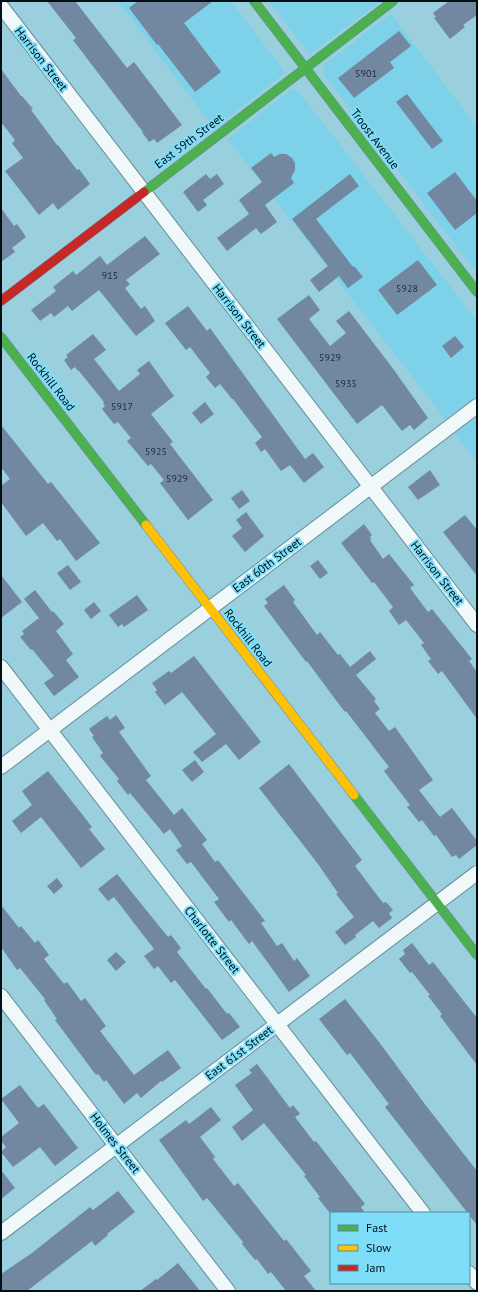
<svg xmlns="http://www.w3.org/2000/svg" width="478" height="1292" font-family="'PT Sans',sans-serif">
	<style>
		.built { fill: #7dd1e8 }
		.building { fill: #7188a0 }
		.lines { fill: none; stroke-linecap: round; stroke-linejoin: round }
		.street-casing { stroke: #668d97; stroke-width: 16 }
		.fast-casing { stroke: #668d97; stroke-width: 10 }
		.slow-casing { stroke: #668d97; stroke-width: 10 }
		.jam-casing { stroke: #668d97; stroke-width: 10 }
		.street { stroke: #f0f8fa; stroke-width: 14 }
		.fast { stroke: #4caf50; stroke-width: 9 }
		.slow { stroke: #ffc107; stroke-width: 9 }
		.jam { stroke: #c62828; stroke-width: 9 }
		.labels { text-anchor: middle; stroke-width: 4; stroke-linejoin: round; paint-order: stroke }
		.number-label { font-size: 10px; fill: #1c2d38 }
		.street-label { font-size: 12px; fill: #000f15; stroke: #7edef9 }
	</style>
	<rect width="100%" height="100%" fill="#9acfdd"/>
	<g class="built">
		<path d="M118 1H231L282 68 284 72 282 75 214 128Z"/>
		<path d="M269 1H381L311 53 307 51Z"/>
		<path d="M391 14 477 127V273L323 73V69L325 64Z"/>
		<path d="M295 89 299 92 477 321V397L446 420 228 139 291 90Z"/>
		<path d="M477 417V462L455 433Z"/>
	</g>
	<g class="building">
		<path d="M47 1H75L127 68 134 62 182 125 157 143 154 139 149 142 142 132H143L73 40 76 38Z"/>
		<path d="M138 1H213L184 23 221 72 195 92 158 44 157 45 129 8Z"/>
		<path d="M449 1H477V15L463 25 465 27 450 39 434 18 436 17 433 13Z"/>
		<path d="M399 31 411 46 390 62 394 68 354 98 338 78Z"/>
		<path d="M1 69 21 96H22L33 109 31 110 57 145H58L77 170 79 169 90 184 58 210 53 203 39 215 5 171 23 158 12 143 15 140 1 122Z"/>
		<path d="M407 94 443 141 432 149 396 102Z"/>
		<path d="M271 153 274 157 280 154H286L292 158 295 163V170L291 178 294 183 265 205 277 222 261 234 256 228 227 251 217 238 249 214 239 200 262 182 251 168Z"/>
		<path d="M455 172 477 201V213L455 230 427 193Z"/>
		<path d="M206 174 210 179 217 174 224 184 203 200 207 205 198 212 183 192Z"/>
		<path d="M350 174 359 186 316 219 353 267 354 266 363 277 348 288 339 276 319 292 310 280 328 266 292 219Z"/>
		<path d="M1 208 14 226 17 224 26 237 12 248 15 252 1 262Z"/>
		<path d="M145 236 160 254 126 280 130 284 125 288 141 309 145 306 155 321 136 336 99 290 72 311 68 306 54 317 51 313 40 321 31 310 56 291 53 287 73 271 76 275 100 256 107 265Z"/>
		<path d="M418 260 437 285 397 315 378 290Z"/>
		<path d="M309 295 320 310 309 319 330 346 346 333 336 321 349 311 394 370 428 418 414 430 410 425 402 431 382 405 357 424 277 319Z"/>
		<path d="M188 306 207 331 210 328 305 459 313 453 324 467 304 483 290 465 281 471 265 449 261 452 255 443 262 437 233 399H232L220 384 215 388 206 377 210 373 190 347 186 350 165 323Z"/>
		<path d="M93 334 106 350 94 359 119 391 140 374 137 370 149 361 174 396 151 414 173 442 170 444 213 500 188 520 160 483 164 480 151 464 148 466 127 441 131 438 118 422 114 424 102 409 105 406 103 403 104 402 79 371H78L75 367 71 370 64 360 68 357 66 355Z"/>
		<path d="M455 336 464 347 451 358 442 346Z"/>
		<path d="M205 402 214 414 201 424 192 413Z"/>
		<path d="M1 425 48 484 51 482 100 543 76 561 60 539 57 541 43 523 26 536 1 502V486L10 479 1 467Z"/>
		<path d="M430 470 440 485 418 500 408 487Z"/>
		<path d="M242 490 250 501 239 509 231 498Z"/>
		<path d="M246 512 264 536 245 552 232 536 242 528 236 520Z"/>
		<path d="M465 515 477 530V576L443 532Z"/>
		<path d="M364 524 372 535 370 537 371 539 370 540 383 559 389 554 414 585 410 588 428 612 432 609 472 659 469 661 477 672V719L442 671 438 674 428 661 431 659 421 645 424 643 406 620 399 625 389 611 393 607 374 582 372 583 341 543Z"/>
		<path d="M318 560 328 573 320 579 310 566Z"/>
		<path d="M68 565 81 582 70 590 57 573Z"/>
		<path d="M1 575 22 602 1 618Z"/>
		<path d="M284 585 295 600 293 602 317 635 320 632 338 655 340 654 350 667 370 651 376 659 356 675 376 699 374 701 380 709 375 713 389 731 395 727 433 780 419 790 440 817 452 808 477 841V845L459 859 456 855 452 857 436 835 434 836 422 820 419 822 407 807 410 805 384 771 389 767 346 711 345 712 332 695 307 661 306 662 264 606 268 603 265 599Z"/>
		<path d="M35 590 52 612 53 611 64 624 56 631 73 654 66 660 79 677 54 696 44 683 54 676 32 649 31 650 20 637 24 634 22 631 39 618 24 599Z"/>
		<path d="M137 595 148 610 124 627 122 624 118 627 109 615Z"/>
		<path d="M94 602 101 611 91 619 84 610Z"/>
		<path d="M194 656 261 742 239 760 226 744 202 762 193 752 216 734 182 692 165 705 155 692 157 690 152 683 169 671 171 673Z"/>
		<path d="M116 715 125 728 119 732 151 776 146 780 174 815 182 808 207 840 202 844 215 862 218 860 265 921 261 923 277 946 282 943 294 961 297 958 310 976 289 992 252 941 249 944 231 920 229 922 214 902 219 899 191 862 187 864 176 850 182 846 170 829 164 834 130 793 128 795 117 781 119 779 100 756 103 753 92 737 94 736 89 729 107 716 110 720Z"/>
		<path d="M195 760 204 772 192 782 182 770Z"/>
		<path d="M289 764 362 860 355 866 383 903 386 902 393 910 389 913 392 918 379 928 373 921 355 935 356 937 345 945 335 932 354 917 336 894 338 893 318 864 259 788Z"/>
		<path d="M48 771 92 827 89 829 105 849 81 868 41 817 21 833 12 821 32 805 22 791Z"/>
		<path d="M117 874 168 937 171 935 181 948 177 952 206 989 207 988 227 1014 229 1013 240 1027 222 1040 175 980 171 983 158 966 154 969 144 956 154 949 114 897 108 901 98 889Z"/>
		<path d="M57 878 63 886 54 894 47 886Z"/>
		<path d="M1 905 19 928 21 926 35 943 38 940 49 955 44 959 64 984 67 982 81 1001 85 998 106 1026 100 1031 134 1075 168 1050 181 1068 162 1082 161 1081 141 1098 137 1093 124 1104 106 1080 104 1082 98 1074 96 1075 55 1020 57 1019 44 1000 45 999 20 968 17 970 1 947Z"/>
		<path d="M412 943 429 965 433 962 477 1018V1065L440 1016 442 1014 428 996 430 995 412 972 410 973 399 959 405 954 403 950Z"/>
		<path d="M116 952 126 962 116 971 107 960Z"/>
		<path d="M345 999 379 1042 427 1107 477 1171V1225L385 1107 389 1104 350 1053 347 1055 319 1019Z"/>
		<path d="M257 1064 290 1108 293 1105 300 1114 295 1117 314 1142 316 1141 365 1204 361 1207 365 1213H330L318 1198 320 1197 304 1176 306 1175 264 1123 242 1141 232 1127 253 1110 235 1085 252 1073 249 1070Z"/>
		<path d="M20 1085 38 1108 44 1104 78 1148 55 1166 40 1147 13 1167 1 1152 6 1147 1 1141V1137L19 1123 1 1099Z"/>
		<path d="M211 1107 221 1120 200 1137 215 1157 213 1159 234 1186 238 1183 284 1241 286 1239 311 1271 304 1276 316 1291H286L271 1272 268 1274 257 1259 255 1260 242 1244 243 1242 207 1198 203 1201 159 1140 186 1120 189 1124Z"/>
		<path d="M1 1170 15 1188 1 1199Z"/>
		<path d="M118 1191 135 1212 107 1234 108 1235 95 1246 92 1241 27 1291H1V1274L32 1253 90 1207 93 1210Z"/>
		<path d="M178 1263 200 1291H140L156 1279 157 1280Z"/>
	</g>
	<g class="lines">
		<defs>
			<g id="street">
				<path d="M1 6 477 625"/>
				<path d="M1 667 423 1213"/>
				<path d="M1 767 477 406"/>
				<path d="M1 996 228 1291"/>
				<path d="M1 1233 477 873"/>
				<path d="M469 1273 477 1283"/>
			</g>
			<g id="fast">
				<path d="M254 1 477 292"/>
				<path d="M144 192 393 1"/>
				<path d="M1 337 146 525"/>
				<path d="M354 795 477 955"/>
			</g>
			<path id="slow" d="M146 525 354 795"/>
			<path id="jam" d="M1 301 144 192"/>
		</defs>
		<use href="#street" class="street-casing"/>
		<use href="#fast" class="fast-casing"/>
		<use href="#slow" class="slow-casing"/>
		<use href="#jam" class="jam-casing"/>
		<use href="#street" class="street"/>
		<use href="#fast" class="fast"/>
		<use href="#slow" class="slow"/>
		<use href="#jam" class="jam"/>
	</g>
	<g class="labels">
		<g class="number-label">
			<text x="366" y="77">5901</text>
			<text x="110" y="279">915</text>
			<text x="407" y="292">5928</text>
			<text x="330" y="361">5929</text>
			<text x="346" y="387">5935</text>
			<text x="122" y="410">5917</text>
			<text x="156" y="455">5925</text>
			<text x="177" y="482">5929</text>
		</g>
		<g class="street-label">
			<text transform="translate(41 59) rotate(52)" y="4">Harrison Street</text>
			<text transform="translate(375 139) rotate(53)" y="4">Troost Avenue</text>
			<text transform="translate(189 141) rotate(-37)" y="4">East 59th Street</text>
			<text transform="translate(239 316) rotate(52)" y="4">Harrison Street</text>
			<text transform="translate(51 382) rotate(52)" y="4">Rockhill Road</text>
			<text transform="translate(267 565) rotate(-37)" y="4">East 60th Street</text>
			<text transform="translate(437 573) rotate(52)" y="4">Harrison Street</text>
			<text transform="translate(248 638) rotate(52)" y="4">Rockhill Road</text>
			<text transform="translate(212 940) rotate(52)" y="4">Charlotte Street</text>
			<text transform="translate(239 1053) rotate(-37)" y="4">East 61st Street</text>
			<text transform="translate(115 1143) rotate(52)" y="4">Holmes Street</text>
		</g>
	</g>
	<rect width="478" height="1292" fill="none" stroke="#000f15" stroke-width="4"/>
	<rect x="330" y="1212" width="140" height="72" fill="#7edef9" stroke="#4c8b9e"/>
	<rect x="338" y="1225" width="20" height="6" fill="#4caf50" stroke="#4c8b9e"/>
	<text x="366" y="1232" font-size="12" fill="#000f15">Fast</text>
	<rect x="338" y="1245" width="20" height="6" fill="#ffc107" stroke="#4c8b9e"/>
	<text x="366" y="1252" font-size="12" fill="#000f15">Slow</text>
	<rect x="338" y="1265" width="20" height="6" fill="#c62828" stroke="#4c8b9e"/>
	<text x="366" y="1272" font-size="12" fill="#000f15">Jam</text>
</svg>
